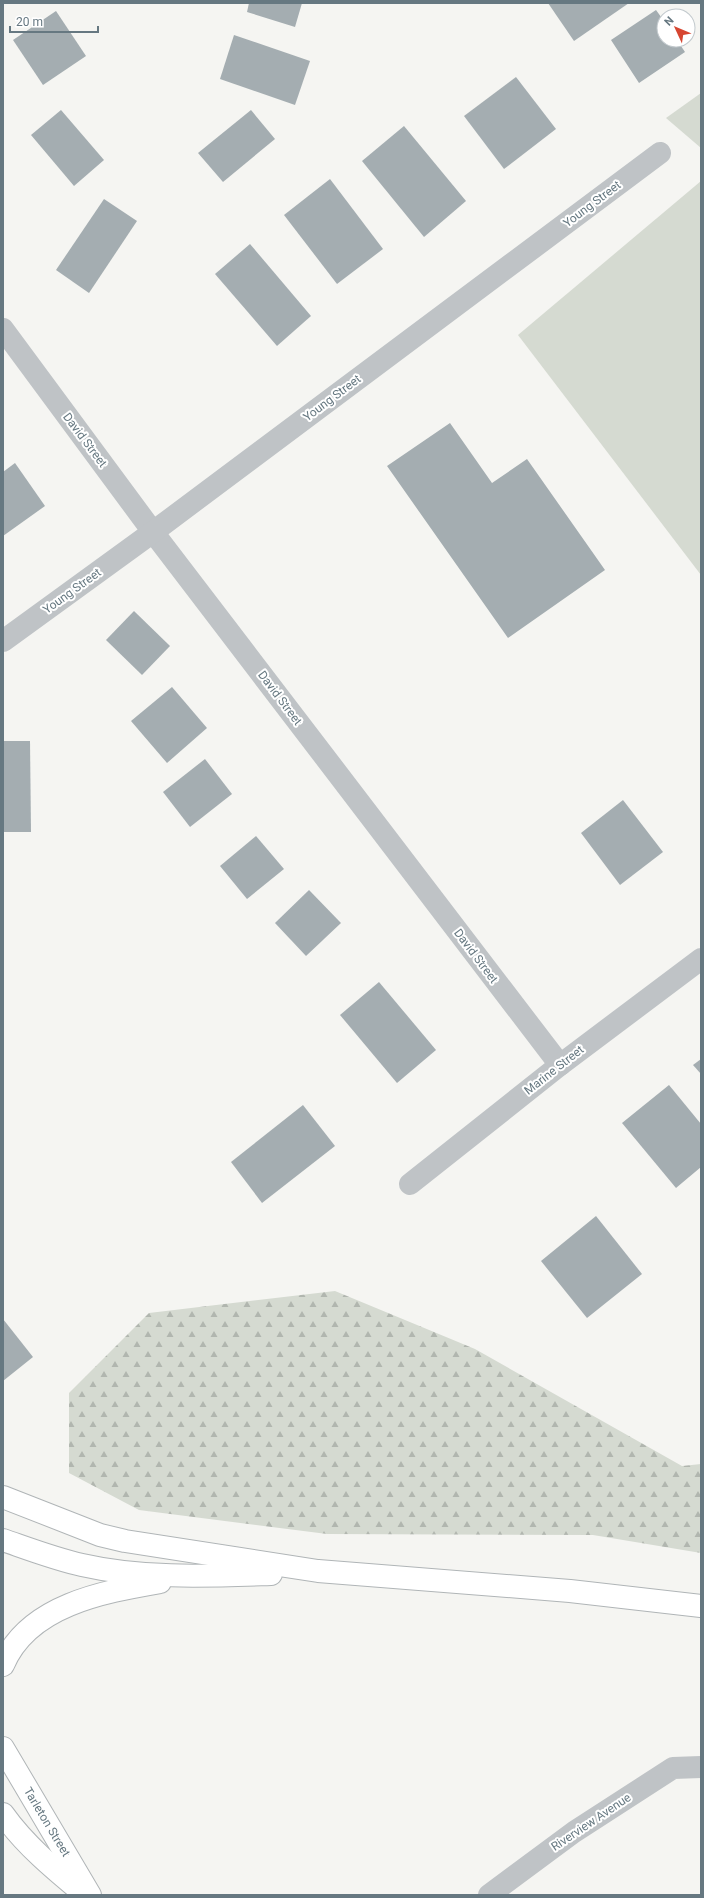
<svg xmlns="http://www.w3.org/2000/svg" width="704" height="1898" font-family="Roboto,sans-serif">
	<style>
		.green { fill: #d5dad1 }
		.forest { fill: url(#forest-firs) }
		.building { fill: #a4adb1 }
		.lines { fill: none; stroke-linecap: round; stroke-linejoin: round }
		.highway-casing { stroke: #b0b5b7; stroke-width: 24 }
		.street { stroke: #bfc3c6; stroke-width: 22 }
		.highway { stroke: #fff; stroke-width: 22 }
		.labels { text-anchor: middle; stroke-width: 4; stroke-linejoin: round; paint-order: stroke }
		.street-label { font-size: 12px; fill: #667881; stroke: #fff }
	</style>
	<defs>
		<pattern id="forest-firs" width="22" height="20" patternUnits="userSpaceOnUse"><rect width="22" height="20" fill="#d5dad1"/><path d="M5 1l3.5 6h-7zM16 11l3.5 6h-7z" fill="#b1b6af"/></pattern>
	</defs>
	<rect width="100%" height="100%" fill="#f5f5f2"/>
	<g class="green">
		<path d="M701 93V148L666 118Z"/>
		<path d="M701 181V575L518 335Z"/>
	</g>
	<path class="forest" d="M335 1291 475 1349 682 1466 701 1464V1553L593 1535 327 1534 139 1510 69 1473V1393L149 1313Z"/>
	<g class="building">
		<path d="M249 3H302L295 27 247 12Z"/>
		<path d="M548 3H629L574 41Z"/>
		<path d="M656 10 664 21V40H677L685 52 639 83 611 40Z"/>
		<path d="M56 11 86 56 43 85 13 40Z"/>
		<path d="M234 35 310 61 295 105 220 79Z"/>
		<path d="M516 77 556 129 504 169 464 116Z"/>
		<path d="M61 110 104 160 74 186 31 135Z"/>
		<path d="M251 110 275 139 223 182 198 153Z"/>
		<path d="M404 126 466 201 424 237 362 161Z"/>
		<path d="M330 179 383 249 337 284 284 215Z"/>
		<path d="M104 199 137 221 89 293 56 270Z"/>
		<path d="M250 244 311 316 277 346 215 274Z"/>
		<path d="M450 423 492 483 527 459 605 570 508 638 387 466Z"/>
		<path d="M15 463 45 506 3 536V472Z"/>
		<path d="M134 611 170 646 142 675 106 640Z"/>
		<path d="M172 687 207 728 167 763 131 721Z"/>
		<path d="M3 741H30L31 832H3Z"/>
		<path d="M205 759 232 794 190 827 163 792Z"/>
		<path d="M623 800 663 852 620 885 581 833Z"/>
		<path d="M256 836 284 869 247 899 220 866Z"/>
		<path d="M309 890 341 923 306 956 275 923Z"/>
		<path d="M379 982 436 1050 397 1083 340 1015Z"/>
		<path d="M701 1059V1074L693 1065Z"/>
		<path d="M669 1085 701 1124V1167L676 1188 622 1123Z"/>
		<path d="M303 1105 335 1146 262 1203 231 1162Z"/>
		<path d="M596 1216 642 1274 587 1318 541 1261Z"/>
		<path d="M3 1319 33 1357 3 1381Z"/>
	</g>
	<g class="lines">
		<defs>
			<g id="highway">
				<path d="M3 1497 100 1535 125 1541 318 1571 570 1591 701 1606"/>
				<path d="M3 1540C29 1549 55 1559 82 1565 143 1579 208 1576 271 1574"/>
				<path d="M3 1665C28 1605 103 1592 160 1582"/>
				<path d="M3 1748 90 1895"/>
				<path d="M3 1814C25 1845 54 1869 83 1893"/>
			</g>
		</defs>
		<use href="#highway" class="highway-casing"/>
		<g class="street">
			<path d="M3 329 153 532 560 1065"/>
			<path d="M3 641 153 532 660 153"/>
			<path d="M410 1184 560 1065 701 959"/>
			<path d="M489 1895 574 1832 673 1768 701 1767"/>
		</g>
		<use href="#highway" class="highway"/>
	</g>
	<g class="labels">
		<g class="street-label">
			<text transform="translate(592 204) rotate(-37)" y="4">Young Street</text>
			<text transform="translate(332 398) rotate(-37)" y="4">Young Street</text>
			<text transform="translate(85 440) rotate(53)" y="4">David Street</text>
			<text transform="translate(72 591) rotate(-36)" y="4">Young Street</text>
			<text transform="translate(280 698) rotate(53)" y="4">David Street</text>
			<text transform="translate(476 956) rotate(53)" y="4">David Street</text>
			<text transform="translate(554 1070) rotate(-38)" y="4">Marine Street</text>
			<text transform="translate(47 1822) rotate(59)" y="4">Tarleton Street</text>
			<text transform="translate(591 1822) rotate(-34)" y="4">Riverview Avenue</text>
		</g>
	</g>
	<rect width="704" height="1898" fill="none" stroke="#667881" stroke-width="8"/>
	<g transform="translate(676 28) rotate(314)"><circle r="19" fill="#ffffff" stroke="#c2c9cd"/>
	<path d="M0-3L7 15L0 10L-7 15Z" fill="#d64631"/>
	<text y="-6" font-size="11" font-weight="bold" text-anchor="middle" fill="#667881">N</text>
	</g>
	<path d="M10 26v6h88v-6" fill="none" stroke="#667881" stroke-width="2"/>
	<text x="16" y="26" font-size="12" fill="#667881" stroke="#ffffff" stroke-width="3" paint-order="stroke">20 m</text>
</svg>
